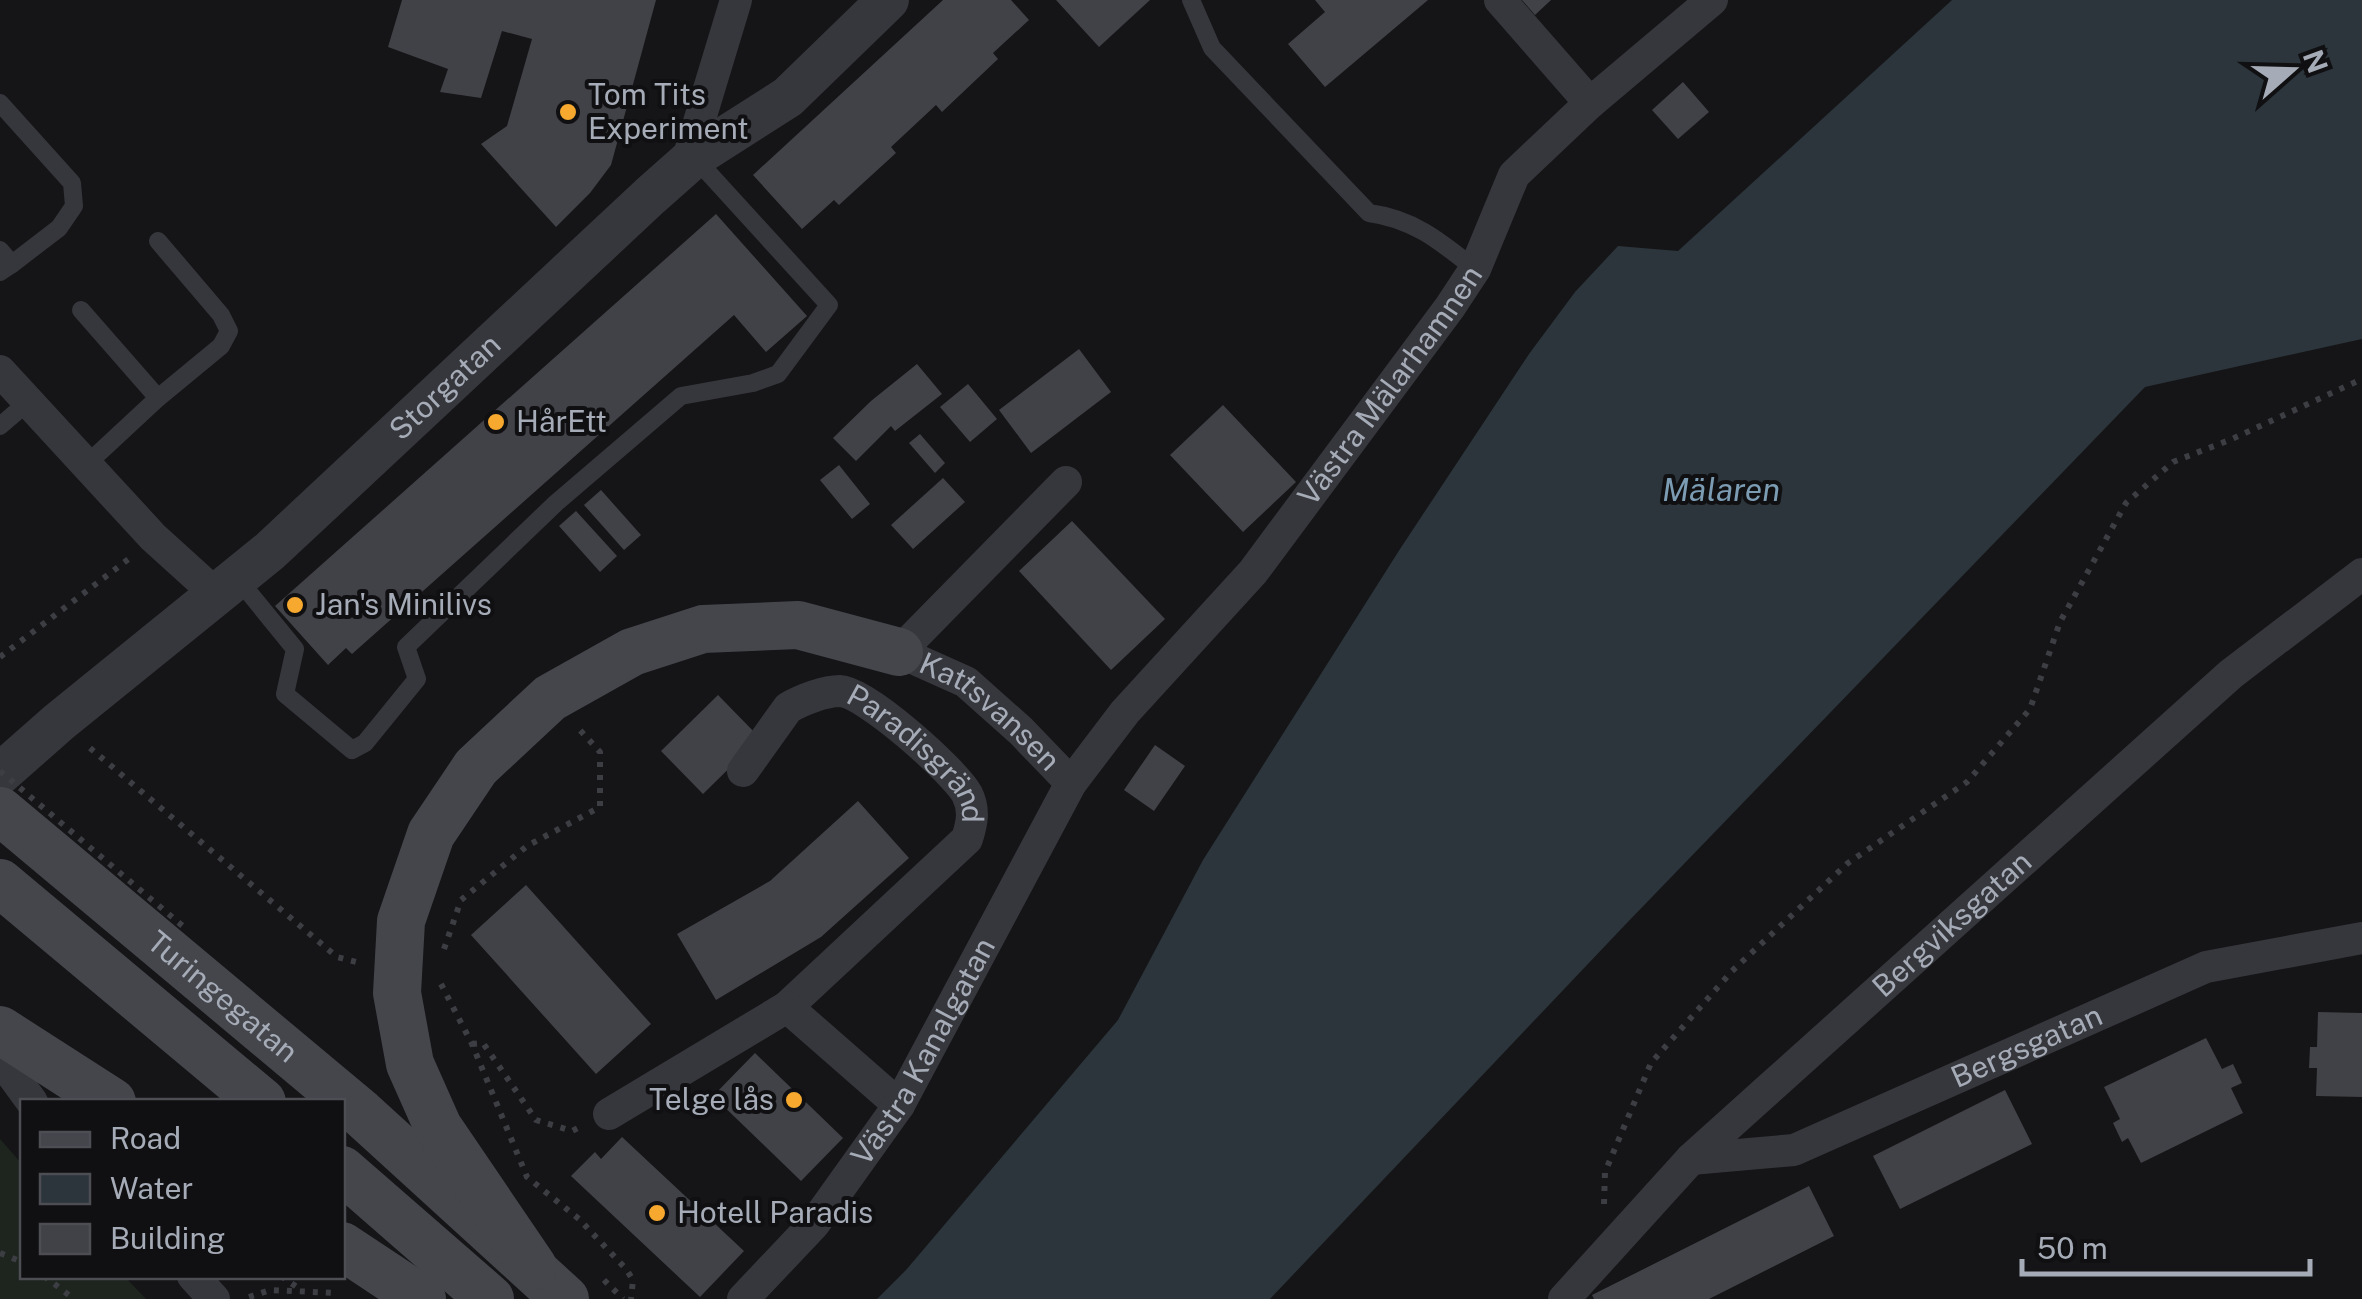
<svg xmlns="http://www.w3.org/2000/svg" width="2362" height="1299" font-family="'Public Sans',sans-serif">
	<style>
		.green { fill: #1d251e }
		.water { fill: #2b353b }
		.building { fill: #414247 }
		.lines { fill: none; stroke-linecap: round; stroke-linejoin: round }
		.path { stroke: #3c3e43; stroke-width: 6; stroke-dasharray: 5 8; stroke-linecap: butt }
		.service { stroke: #36373c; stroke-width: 18 }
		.minor { stroke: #36373c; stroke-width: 32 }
		.tertiary { stroke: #36373c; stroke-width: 42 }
		.secondary { stroke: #44464c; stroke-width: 48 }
		.path-bridge { stroke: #3c3e43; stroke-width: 6; stroke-dasharray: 5 8; stroke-linecap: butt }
		.poi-dot { fill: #f6a92e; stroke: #101012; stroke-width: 4 }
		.labels { text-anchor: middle; stroke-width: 8; stroke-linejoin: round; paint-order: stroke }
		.poi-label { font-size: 30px; fill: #a6acb7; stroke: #101012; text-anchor: start }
		.street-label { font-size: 30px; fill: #a6acb7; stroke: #101012 }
		.water-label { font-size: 32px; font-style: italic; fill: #7c9cb3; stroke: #101012 }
	</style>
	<rect width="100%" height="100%" fill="#151517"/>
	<path class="green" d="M0 1139 22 1164V1276L125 1277 146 1299H0Z"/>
	<path class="water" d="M1952 0H2362V339L2145 387 1624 926 1270 1299H877L906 1270 1118 1020 1203 860 1400 549 1529 354 1575 292 1618 246 1678 251Z"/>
	<g class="building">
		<path d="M402 0H656L611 165 590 193 556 227 481 144 507 126 532 39 502 31 481 98 440 92 448 69 388 47Z"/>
		<path d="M943 0H1011L1029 20 993 53 998 59 942 112 936 105 891 147 896 153 839 205 834 200 802 229 753 175Z"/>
		<path d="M1056 0H1150L1099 47Z"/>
		<path d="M1315 0H1428L1325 87 1288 44 1325 12Z"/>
		<path d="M1522 0H1551L1535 15Z"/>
		<path d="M1683 82 1709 112 1678 139 1652 110Z"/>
		<path d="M716 214 807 316 766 352 734 315 352 654 346 648 328 665 275 606Z"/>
		<path d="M1079 349 1111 392 1031 453 999 410Z"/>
		<path d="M917 364 942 394 895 431 891 426 856 461 833 438 871 401Z"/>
		<path d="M968 384 997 419 970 442 940 407Z"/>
		<path d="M1223 405 1296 482 1243 532 1170 455Z"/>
		<path d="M920 434 945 463 935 473 909 443Z"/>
		<path d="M839 465 870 504 852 519 820 480Z"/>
		<path d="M943 478 965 502 913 549 891 525Z"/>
		<path d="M601 490 641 535 624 550 584 505Z"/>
		<path d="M576 511 617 556 600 572 559 526Z"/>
		<path d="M1072 521 1165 619 1111 670 1019 571Z"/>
		<path d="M718 695 760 738 703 794 661 751Z"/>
		<path d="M1155 745 1185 766 1154 811 1124 790Z"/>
		<path d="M858 801 909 858 821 937 716 1000 677 934 770 881Z"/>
		<path d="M526 885 651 1024 596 1074 471 935Z"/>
		<path d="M2318 1012 2362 1013V1097L2316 1096 2317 1068H2309L2310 1047H2317Z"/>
		<path d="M2206 1038 2222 1069 2233 1064 2242 1083 2231 1088 2243 1113 2141 1163 2128 1138 2122 1142 2113 1123 2120 1119 2104 1087Z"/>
		<path d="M755 1053 843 1138 801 1181 713 1096Z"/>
		<path d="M2005 1090 2032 1144 1900 1209 1873 1156Z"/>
		<path d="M622 1137 744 1251 700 1297 571 1176 595 1152 601 1159Z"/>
		<path d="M1809 1186 1834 1236 1709 1299H1594L1592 1295Z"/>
	</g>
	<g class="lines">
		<g class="path">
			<path d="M0 657 130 558"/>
			<path d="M90 748 337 957 356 962"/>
			<path d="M444 949 461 900 527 846 600 807V752L578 728"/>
			<path d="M441 984 472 1044 527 1177 579 1219 626 1269 633 1280 631 1299"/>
			<path d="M472 1044 483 1043 536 1120 572 1131 578 1128"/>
			<path d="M1604 1204 1605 1172 1651 1063 1732 971 1848 863 1967 782 2030 709 2060 622 2126 503 2173 462 2232 439 2362 379"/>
			<path d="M0 1253 22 1262"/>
			<path d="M44 1276 74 1299"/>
			<path d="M281 1276 301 1290"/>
			<path d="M604 1280 623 1299"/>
			<path d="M249 1297 270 1290 335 1293"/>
		</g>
		<g class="service">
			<path d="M1191 0 1212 48 1369 213C1414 219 1441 242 1475 269"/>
			<path d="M0 103 72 183 74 206 59 228 12 264"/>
			<path d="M158 241 221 315 229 331 221 346 158 398"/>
			<path d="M0 250 12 264 0 272"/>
			<path d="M81 310 158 398 87 464"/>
			<path d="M0 426 28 402"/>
			<path d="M238 579 295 649 285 694 352 750 365 743 417 679 406 647 556 503 681 396 753 383 778 374 829 305 694 157"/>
		</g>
		<g class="minor">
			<path d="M1500 0 1590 103"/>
			<path d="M686 165 736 0"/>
			<path d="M0 371 153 537 218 596"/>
			<path id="s1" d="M1066 482 899 652 966 682 1021 731 1071 783"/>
			<path id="s2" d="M743 771 788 708C801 700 825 691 840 691 866 692 954 771 967 794 975 810 972 823 967 839L787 1007"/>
			<path d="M0 1058 32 1102"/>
			<path d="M609 1114 787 1007 899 1105"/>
			<path id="s3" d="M1691 1159 1794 1150 2206 967 2362 938"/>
			<path d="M193 1276 214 1299"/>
			<path id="s4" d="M743 1299 814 1224 899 1105 1071 783 1125 712 1253 572 1450 307 1475 269 1514 175 1590 103 1712 0"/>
			<path id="s5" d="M1564 1299 1691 1159 1771 1087 2231 674 2362 574"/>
		</g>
		<path class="tertiary" id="s6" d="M0 774 59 722 270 551 650 196 694 157 788 97 888 0"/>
		<g class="secondary">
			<path id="s7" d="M0 811 361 1113 565 1299"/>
			<path d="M0 883 262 1102"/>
			<path d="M0 1030 112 1102"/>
			<path d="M342 1170 490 1299"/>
			<path d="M342 1246 422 1299"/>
			<path d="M533 1267 438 1127 410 1064 397 993 401 921 431 834 476 767 550 698 632 652 703 629 798 625 899 652"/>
		</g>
		<path class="path-bridge" d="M0 771 185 928"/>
	</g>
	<g class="poi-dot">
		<circle cx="568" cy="112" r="10"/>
		<circle cx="496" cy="422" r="10"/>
		<circle cx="295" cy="605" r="10"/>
		<circle cx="794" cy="1100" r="10"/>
		<circle cx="657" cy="1213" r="10"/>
	</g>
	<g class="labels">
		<g class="poi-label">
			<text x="588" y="105">Tom Tits<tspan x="588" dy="34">Experiment</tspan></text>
			<text x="516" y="432">HårEtt</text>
			<text x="315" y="615">Jan's Minilivs</text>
			<text x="774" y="1110" text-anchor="end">Telge lås</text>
			<text x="677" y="1223">Hotell Paradis</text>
		</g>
		<g class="street-label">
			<text dy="10" stroke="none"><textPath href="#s4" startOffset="1125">Västra Mälarhamnen</textPath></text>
			<text dy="10" stroke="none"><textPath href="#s6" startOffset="590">Storgatan</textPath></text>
			<text dy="10" stroke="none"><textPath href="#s1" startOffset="348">Kattsvansen</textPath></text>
			<text dy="10" stroke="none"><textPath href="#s2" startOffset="235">Paradisgränd</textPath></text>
			<text dy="10" stroke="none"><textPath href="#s5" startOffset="540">Bergviksgatan</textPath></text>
			<text dy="10" stroke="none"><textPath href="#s7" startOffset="290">Turingegatan</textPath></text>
			<text dy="10" stroke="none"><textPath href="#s3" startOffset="358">Bergsgatan</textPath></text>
			<text dy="10" stroke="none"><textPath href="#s4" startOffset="308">Västra Kanalgatan</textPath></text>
		</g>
		<g class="water-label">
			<text x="1721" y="501">Mälaren</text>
		</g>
	</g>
	<rect x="20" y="1099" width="325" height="180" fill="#101012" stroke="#4c4e54" stroke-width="2.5"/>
	<rect x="40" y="1132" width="50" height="15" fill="#44464c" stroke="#4c4e54" stroke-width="2.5"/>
	<text x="110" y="1149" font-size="30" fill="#a6acb7">Road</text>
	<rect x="40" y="1174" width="50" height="30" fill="#2b353b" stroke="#4c4e54" stroke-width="2.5"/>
	<text x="110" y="1199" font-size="30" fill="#a6acb7">Water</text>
	<rect x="40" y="1224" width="50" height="30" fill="#414247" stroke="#4c4e54" stroke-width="2.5"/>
	<text x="110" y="1249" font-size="30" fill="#a6acb7">Building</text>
	<g transform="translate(2292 70) rotate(70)" stroke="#101012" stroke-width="8" paint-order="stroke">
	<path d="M0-8L18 38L0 25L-18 38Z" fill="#a6acb7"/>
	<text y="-15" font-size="28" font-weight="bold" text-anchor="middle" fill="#a6acb7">N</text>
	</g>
	<path d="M2022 1259v15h288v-15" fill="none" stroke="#a6acb7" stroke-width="5"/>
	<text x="2037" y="1259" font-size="30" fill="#a6acb7" stroke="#101012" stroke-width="8" paint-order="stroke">50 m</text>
</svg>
